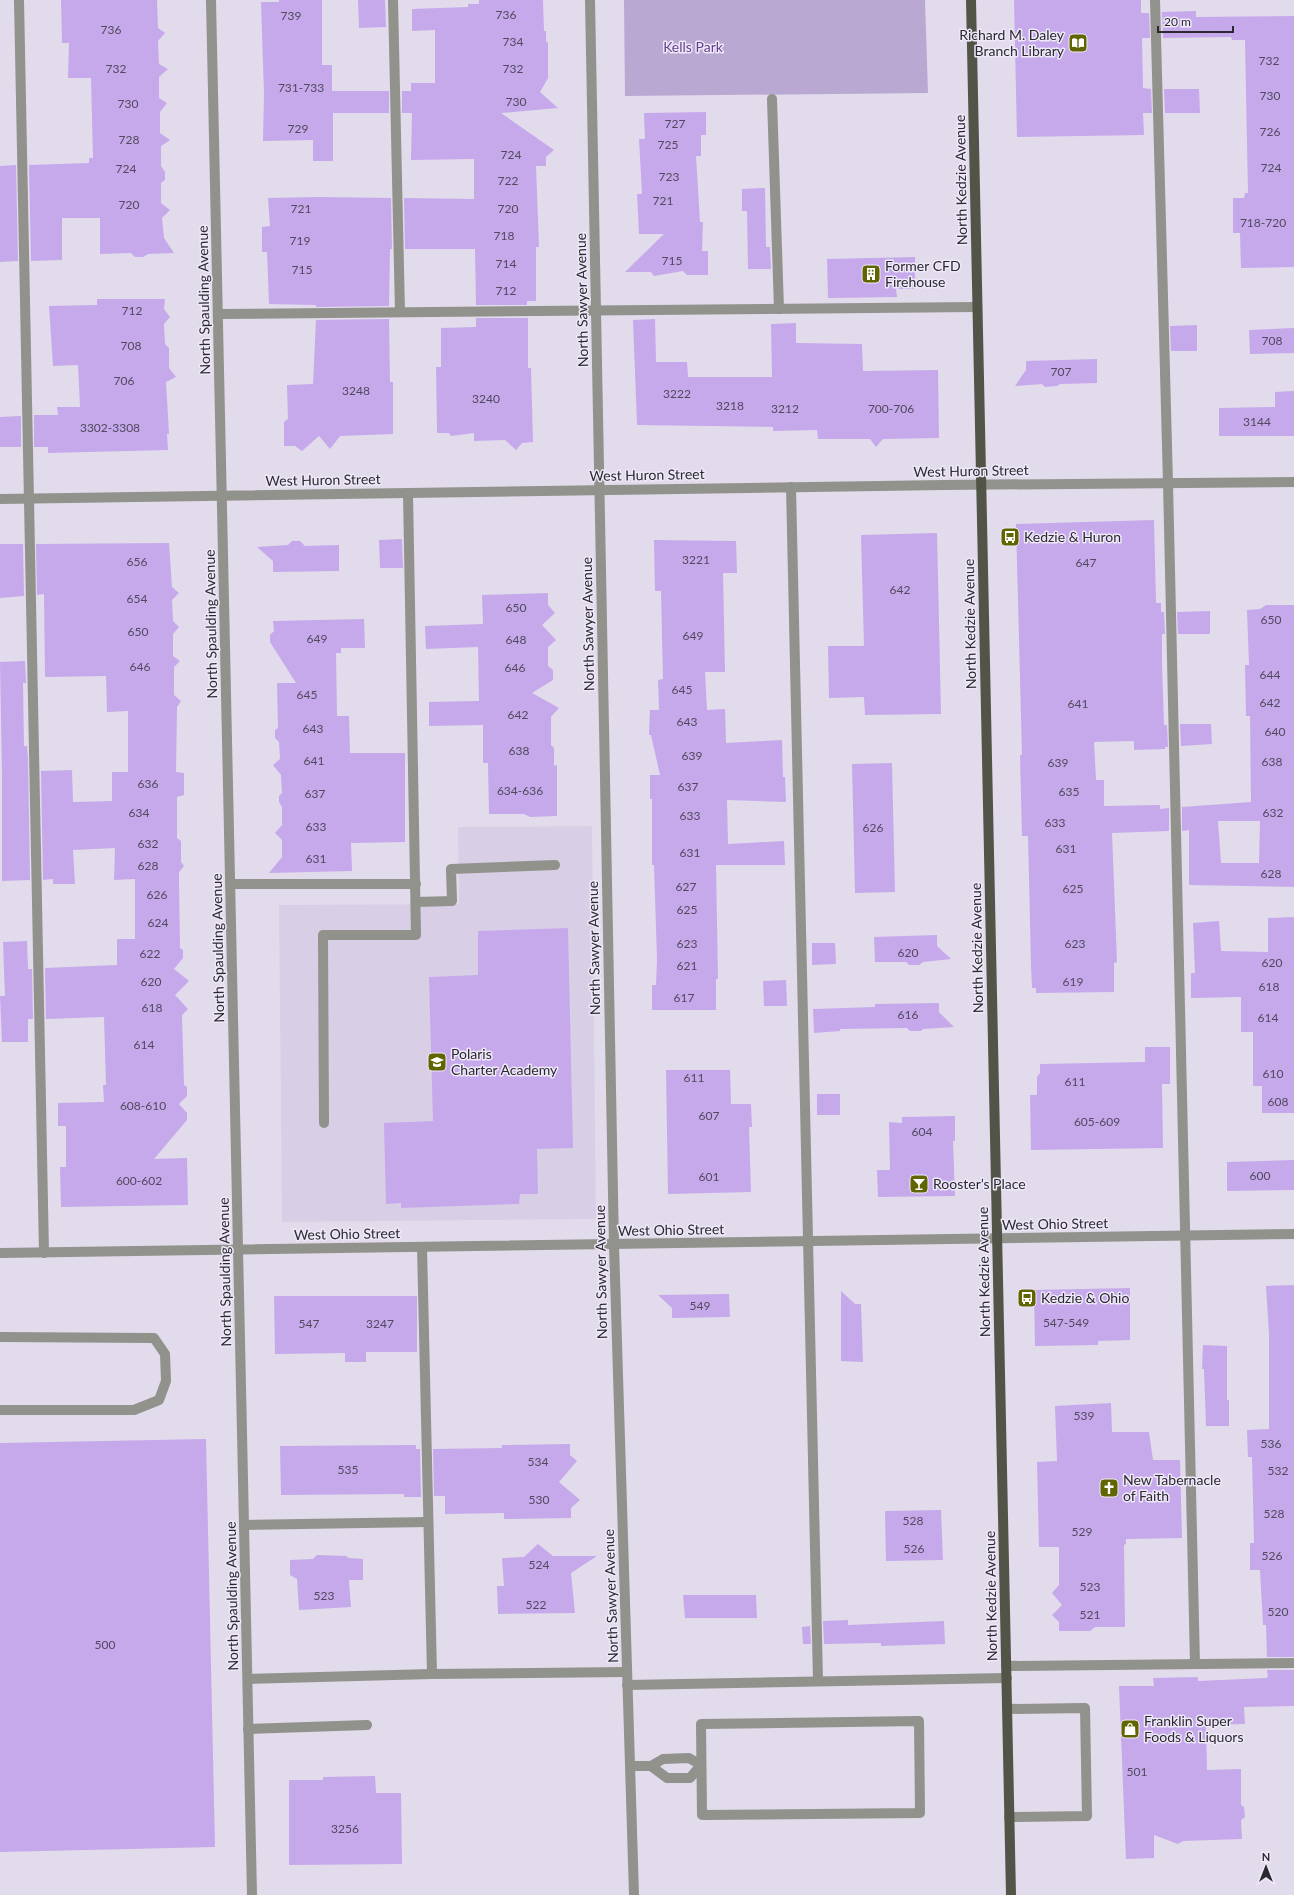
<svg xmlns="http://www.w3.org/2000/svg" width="1294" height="1895" font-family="Lato,sans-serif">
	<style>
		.built { fill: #d8cfe6 }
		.green { fill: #b9a8d1 }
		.building { fill: #c5a9eb; fill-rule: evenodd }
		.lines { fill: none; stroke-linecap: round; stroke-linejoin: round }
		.minor { stroke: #91928b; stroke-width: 10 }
		.major { stroke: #525447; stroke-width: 10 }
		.labels { text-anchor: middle; stroke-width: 3; stroke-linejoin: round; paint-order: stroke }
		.number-label { font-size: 12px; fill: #52495e }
		.poi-label { font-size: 14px; fill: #2b292f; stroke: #efe8f9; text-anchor: start }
		.park-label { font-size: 14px; fill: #643f8d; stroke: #efe8f9 }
		.street-label { font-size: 14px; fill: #2b292f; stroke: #efe8f9 }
	</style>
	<rect width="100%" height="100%" fill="#e2dbec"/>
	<path class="built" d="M592 826 596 1219 282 1222 279 905 459 904 458 827Z"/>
	<path class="green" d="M624 0H925L928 93 625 96Z"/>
	<g class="building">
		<path d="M61 0H157L158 28 165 33 158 41 159 64 168 69 159 77V98L167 103 160 112V133L170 140 161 146V166L165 172V180L161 183V203L170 210 162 218 164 238 174 253 148 254 143 257H135L131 253 100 254V218H62V260L31 261 29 165 89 163V158H93L91 78H68L69 43H62Z"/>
		<path d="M279 0H322V65H332V91H389V113H333V161H313V140L263 141 264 94 261 2H279Z"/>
		<path d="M358 0H385L386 27 359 28Z"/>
		<path d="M479 0H543L544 31H546V41L548 43V78L540 92 558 108 501 113 554 150 546 157V166H536L539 247H536V301H527V305H476L475 249H405L404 198 474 199V159L411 160 412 113H402V91H411V83H435V30L412 31V9L468 7V4H479Z"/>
		<path d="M1014 0H1141V13H1149L1150 38H1142L1143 88 1151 89 1152 113H1143L1144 135 1017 137Z"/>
		<path d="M1196 11V17L1294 16V267L1241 268 1240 233H1233V198H1244L1245 193H1248L1245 40H1232L1231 37 1163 38 1162 12Z"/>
		<path d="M1164 89H1199L1200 113H1165Z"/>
		<path d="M706 112V135H701V156H696L700 222H703L702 251H708V275H687L683 271 654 276 651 272H625L664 234H639L637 194H642L639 139H645L644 113Z"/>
		<path d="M16 165 18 261 0 262V166Z"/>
		<path d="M765 188 766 247H770L771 269H748L747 211H742V189Z"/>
		<path d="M319 197 391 198 392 249H390L389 306 316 307V305L269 304 267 252H262V227L270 226 268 198Z"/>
		<path d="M915 257V289H896L897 297 828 298 827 259Z"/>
		<path d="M97 299H165L164 309 170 317 164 324 165 344 169 348V368L176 377 166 382 169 434H167L168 450 48 453V447H34V415H58L57 407H80L78 365 53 366 49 306 97 305Z"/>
		<path d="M476 318H528V368H531L533 442 522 443 516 450 505 440 474 441V433L451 436 449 433H437L436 367H441V328L476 327Z"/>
		<path d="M389 319 390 382H393V434L340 436 330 449 319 436 302 451 295 446H284V422L288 419 287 385 313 384 316 320Z"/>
		<path d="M655 319 656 362H687L688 377H772L771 324 796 323V343L862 344 863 371 938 370 939 438 883 439 876 447 870 439H818L817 430 773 431V427L637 425 633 320Z"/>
		<path d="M1197 325V351H1171L1170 326Z"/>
		<path d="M1294 328V353L1250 354 1249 330Z"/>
		<path d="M1097 359V383L1060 384 1057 386 1045 387 1042 384 1015 386 1026 370V361Z"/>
		<path d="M1294 391V436H1219V408L1275 407V392Z"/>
		<path d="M21 416V447H0V417Z"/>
		<path d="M1154 520 1156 603H1161V612H1164L1165 634H1162V664L1164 725H1167L1168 747H1165V749L1134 750V741L1094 742 1096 780H1104V806L1160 805V809L1169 808V831L1112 833 1117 962 1114 963V992L1036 993V988H1032L1031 965 1028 836H1022L1020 755H1022L1016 524Z"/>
		<path d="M937 533 941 714 865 715 864 697 829 698 828 646H864L861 535Z"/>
		<path d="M402 539 403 568H380L379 540Z"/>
		<path d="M654 540 736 541 737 573H723L725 672H705L707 710 725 709 726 743 782 740 783 777H785L786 802 727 800 728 844 784 841 785 865H716L718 979H716V1010H652V985H656L657 959 654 865H652V799H650V775H660L651 735H649L650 710H659L658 680 663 679 661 591H655Z"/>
		<path d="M292 541H300L305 546 339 545V571L273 572V561L257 547 288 545Z"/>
		<path d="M169 543 172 587 179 593 172 600 173 621 179 627 173 634V656L180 661 174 667V695L181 701 177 707 176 772 184 773V795L177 797V838L181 841V862L184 866 179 872V882L180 948 183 950V958L174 969 189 981 175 995 188 1009 182 1015 184 1085 187 1087V1096L179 1104 187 1113V1120L154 1159 187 1158 188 1205 61 1207 60 1167H66V1126H58V1103L104 1102 103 1085H106L104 1017 46 1019 45 968 117 965V939H135V879L114 880 115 848 73 850 75 884H53V879L43 880 41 771 72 770 73 802H75L112 801V772H128V711L107 712 106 676 45 677 44 594 37 595 36 544Z"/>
		<path d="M0 544H23L24 596 0 598Z"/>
		<path d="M548 593V605L555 613 542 625 556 640 548 647V666L553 670V680L532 693 559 708 551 717V745L554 748V766L557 765V816L530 817 524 814H489L488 763H483V725L429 726V702L479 701 478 647 426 649 425 626 483 624 482 595Z"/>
		<path d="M1266 605H1294V887L1189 885V830L1182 831V807L1251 802 1250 716H1246L1245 665H1249L1247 610 1260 609ZM1218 821H1260L1259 863H1221Z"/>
		<path d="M1210 611V634H1178L1177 612Z"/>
		<path d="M364 619 365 648H341V653H336L337 716H349L350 753H405V842L351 843 352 871 269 873 282 857V840L275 833 282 825V807L279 802V796L282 793 281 775 273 765 280 759 279 742 275 738V730L278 728 277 683H296L270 642V635L274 631 273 621Z"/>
		<path d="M25 661 26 683H23L24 746H27L28 757 30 880 2 881V774L0 662Z"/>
		<path d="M1180 724H1211L1212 744 1181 746Z"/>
		<path d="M892 763 895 892 855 893 852 764Z"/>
		<path d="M1294 917V1113H1262V1086H1253V1032H1241V997L1191 998V973H1195L1193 923 1219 921 1221 951 1268 952V918Z"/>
		<path d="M568 928 573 1148 537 1149 538 1194H520L519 1204 401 1208V1203L386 1204 384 1123 433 1121 429 977 478 975V931Z"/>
		<path d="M937 935V946L951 959 923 962 919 965H909L906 962H875L874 937Z"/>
		<path d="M27 941 28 969H32L33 1019H28V1042H2L0 996H5L3 942Z"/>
		<path d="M812 943H835L836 964 812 965Z"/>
		<path d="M786 980 787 1006H764L763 981Z"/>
		<path d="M939 1003V1012L954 1027 923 1029 921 1031H910L907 1028 840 1029V1031L814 1033 813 1009 875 1007V1004Z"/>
		<path d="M1145 1047H1170V1084H1162L1163 1148 1031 1150 1030 1095H1037V1077L1040 1073V1064L1145 1062Z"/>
		<path d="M666 1070H730L731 1104H751L752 1127H749L751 1192 668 1194Z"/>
		<rect x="817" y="1094" width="23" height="21"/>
		<path d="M955 1116V1141H953L955 1196 878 1197 877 1170H890L889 1122 902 1123V1117Z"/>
		<path d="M1294 1160V1190L1227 1191V1162Z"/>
		<path d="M1294 1285V1657H1267L1266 1625H1263L1260 1570H1250V1543H1254L1252 1457H1248L1247 1430 1269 1429V1335L1266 1286Z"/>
		<path d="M1130 1288V1340L1098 1341V1345L1035 1346 1034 1290Z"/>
		<path d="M841 1291 855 1304H861L863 1362 841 1361Z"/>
		<path d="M729 1294 730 1317 672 1318V1308L658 1295Z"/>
		<path d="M274 1296H417V1352H366V1362H345V1353L275 1354Z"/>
		<path d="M1203 1345 1227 1346V1400H1229V1426H1206L1204 1369H1202Z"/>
		<path d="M1111 1403 1112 1432H1149L1153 1460H1180L1182 1538 1126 1539V1544L1124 1545 1125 1627H1095L1090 1631H1059V1622L1052 1615 1062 1605 1052 1593 1059 1585V1547H1039L1037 1462 1057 1461 1055 1406Z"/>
		<path d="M206 1439 215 1847 0 1852V1443Z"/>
		<path d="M570 1444V1455L577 1461 559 1482 580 1500 571 1508V1518L504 1519V1513L445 1514V1496H434L433 1449 502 1448V1445Z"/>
		<path d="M416 1445V1449H420L421 1497H404V1494L281 1495 280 1446Z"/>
		<path d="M941 1510 943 1560 886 1561 885 1511Z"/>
		<path d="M538 1544 553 1556H597L571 1573 575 1613 498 1614 497 1586H504L502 1558 524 1557Z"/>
		<path d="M317 1555 346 1556 349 1558 363 1559V1580H349L351 1607 299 1610 297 1579 290 1575V1560L313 1559Z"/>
		<path d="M683 1595H756L757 1618H685Z"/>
		<path d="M848 1620V1625L944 1621 945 1644 881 1646V1643L824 1644 823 1621Z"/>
		<path d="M810 1626 811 1644H803L802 1627Z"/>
		<path d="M1267 1670H1294V1706L1244 1707 1245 1724 1206 1725 1207 1770 1241 1769V1805L1244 1807 1245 1817 1241 1820 1242 1839 1183 1841 1178 1844 1154 1835V1858L1126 1859 1119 1686H1154L1153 1678 1198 1677V1681L1266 1678 1268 1677Z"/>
		<path d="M375 1776 376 1793H401L402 1864 289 1865V1780H323V1777Z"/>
	</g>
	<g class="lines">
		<g class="minor">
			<path d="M19 0 44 1253"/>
			<path d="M211 0 252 1895"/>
			<path d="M393 0 400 312"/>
			<path d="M590 0 614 1245 634 1895"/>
			<path d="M1155 0 1168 483 1195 1664"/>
			<path d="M772 99 779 309"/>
			<path d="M218 314 977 307"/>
			<path d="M791 487 818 1681"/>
			<path d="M0 499 944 485 1294 482"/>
			<path d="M230 884H416"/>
			<path d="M416 902 452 901 451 869 555 865"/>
			<path d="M324 1123 323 935H416L408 493"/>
			<path d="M422 1247 432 1674"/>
			<path d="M0 1253 1294 1234"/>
			<path d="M0 1337 154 1338 165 1354 166 1381 159 1400 134 1410H0"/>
			<path d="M244 1525 428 1522"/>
			<path d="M1006 1666 1294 1663"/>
			<path d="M248 1679 432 1674 627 1672"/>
			<path d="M627 1685 1007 1678"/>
			<path d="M1007 1709 1085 1708 1087 1816 1009 1817"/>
			<path d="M919 1721 920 1813 702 1815 701 1724Z"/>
			<path d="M248 1729 367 1725"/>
			<path d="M630 1766H651L663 1759 689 1758 701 1765 690 1778H667L651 1766"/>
		</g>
		<path class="major" d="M971 0 1011 1895"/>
	</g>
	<defs>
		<symbol id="library-square" viewBox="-11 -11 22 22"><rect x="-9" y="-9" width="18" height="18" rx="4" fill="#606500" stroke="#efe8f9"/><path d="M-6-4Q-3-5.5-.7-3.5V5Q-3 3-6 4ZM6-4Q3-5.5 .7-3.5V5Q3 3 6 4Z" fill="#fff"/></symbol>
		<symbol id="building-square" viewBox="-11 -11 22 22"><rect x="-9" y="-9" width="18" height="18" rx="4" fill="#606500" stroke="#efe8f9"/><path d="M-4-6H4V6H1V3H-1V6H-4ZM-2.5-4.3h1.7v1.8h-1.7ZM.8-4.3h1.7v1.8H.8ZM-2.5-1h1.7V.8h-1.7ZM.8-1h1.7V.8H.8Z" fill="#fff"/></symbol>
		<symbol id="bus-square" viewBox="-11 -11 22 22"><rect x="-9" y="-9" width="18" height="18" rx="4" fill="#606500" stroke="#efe8f9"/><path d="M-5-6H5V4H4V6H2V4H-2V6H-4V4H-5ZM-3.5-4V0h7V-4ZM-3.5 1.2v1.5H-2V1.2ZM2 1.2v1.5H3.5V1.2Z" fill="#fff"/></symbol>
		<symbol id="school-square" viewBox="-11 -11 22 22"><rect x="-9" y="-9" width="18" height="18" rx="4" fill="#606500" stroke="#efe8f9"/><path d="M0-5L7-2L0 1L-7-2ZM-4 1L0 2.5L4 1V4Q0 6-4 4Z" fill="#fff"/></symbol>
		<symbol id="bar-square" viewBox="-11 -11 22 22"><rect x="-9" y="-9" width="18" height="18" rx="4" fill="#606500" stroke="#efe8f9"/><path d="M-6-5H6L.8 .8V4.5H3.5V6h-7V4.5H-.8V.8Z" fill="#fff"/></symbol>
		<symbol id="church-square" viewBox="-11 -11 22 22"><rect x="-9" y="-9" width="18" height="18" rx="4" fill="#606500" stroke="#efe8f9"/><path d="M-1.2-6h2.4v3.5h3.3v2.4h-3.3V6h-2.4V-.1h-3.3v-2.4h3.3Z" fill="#fff"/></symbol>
		<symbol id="shop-square" viewBox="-11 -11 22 22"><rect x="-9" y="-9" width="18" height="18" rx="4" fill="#606500" stroke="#efe8f9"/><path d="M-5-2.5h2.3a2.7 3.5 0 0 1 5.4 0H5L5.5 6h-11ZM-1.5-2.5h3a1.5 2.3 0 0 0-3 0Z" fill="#fff"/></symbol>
	</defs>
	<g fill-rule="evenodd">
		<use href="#library-square" x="1067" y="32" width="22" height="22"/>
		<use href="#building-square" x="860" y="263" width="22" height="22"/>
		<use href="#bus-square" x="999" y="526" width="22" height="22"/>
		<use href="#school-square" x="426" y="1051" width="22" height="22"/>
		<use href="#bar-square" x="908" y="1173" width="22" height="22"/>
		<use href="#bus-square" x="1016" y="1287" width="22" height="22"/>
		<use href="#church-square" x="1098" y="1477" width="22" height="22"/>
		<use href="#shop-square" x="1119" y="1718" width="22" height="22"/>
	</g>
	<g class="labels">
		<g class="number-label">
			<text x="506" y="19">736</text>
			<text x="291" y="20">739</text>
			<text x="111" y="34">736</text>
			<text x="513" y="46">734</text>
			<text x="1269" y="65">732</text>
			<text x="116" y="73">732</text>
			<text x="513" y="73">732</text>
			<text x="301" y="92">731-733</text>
			<text x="1270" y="100">730</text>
			<text x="516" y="106">730</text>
			<text x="128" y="108">730</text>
			<text x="675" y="128">727</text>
			<text x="298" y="133">729</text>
			<text x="1270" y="136">726</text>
			<text x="129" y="144">728</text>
			<text x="668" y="149">725</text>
			<text x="511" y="159">724</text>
			<text x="1271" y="172">724</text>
			<text x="126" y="173">724</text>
			<text x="669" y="181">723</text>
			<text x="508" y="185">722</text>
			<text x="663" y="205">721</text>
			<text x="129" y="209">720</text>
			<text x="301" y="213">721</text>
			<text x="508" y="213">720</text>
			<text x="1263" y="227">718-720</text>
			<text x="504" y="240">718</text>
			<text x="300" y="245">719</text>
			<text x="672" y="265">715</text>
			<text x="506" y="268">714</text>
			<text x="302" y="274">715</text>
			<text x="506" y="295">712</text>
			<text x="132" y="315">712</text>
			<text x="1272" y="345">708</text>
			<text x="131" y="350">708</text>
			<text x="1061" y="376">707</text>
			<text x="124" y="385">706</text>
			<text x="356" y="395">3248</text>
			<text x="677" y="398">3222</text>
			<text x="486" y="403">3240</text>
			<text x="730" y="410">3218</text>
			<text x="785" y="413">3212</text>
			<text x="891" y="413">700-706</text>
			<text x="1257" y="426">3144</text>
			<text x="110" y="432">3302-3308</text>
			<text x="696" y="564">3221</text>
			<text x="137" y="566">656</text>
			<text x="1086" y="567">647</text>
			<text x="900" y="594">642</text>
			<text x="137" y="603">654</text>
			<text x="516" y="612">650</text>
			<text x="1271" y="624">650</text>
			<text x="138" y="636">650</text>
			<text x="693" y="640">649</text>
			<text x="317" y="643">649</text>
			<text x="516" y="644">648</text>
			<text x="140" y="671">646</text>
			<text x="515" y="672">646</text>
			<text x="1270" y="679">644</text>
			<text x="682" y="694">645</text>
			<text x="307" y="699">645</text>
			<text x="1270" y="707">642</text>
			<text x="1078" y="708">641</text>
			<text x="518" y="719">642</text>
			<text x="687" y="726">643</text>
			<text x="313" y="733">643</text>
			<text x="1275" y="736">640</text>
			<text x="519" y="755">638</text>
			<text x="692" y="760">639</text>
			<text x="314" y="765">641</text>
			<text x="1272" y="766">638</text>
			<text x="1058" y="767">639</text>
			<text x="148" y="788">636</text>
			<text x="688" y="791">637</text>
			<text x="520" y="795">634-636</text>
			<text x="1069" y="796">635</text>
			<text x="315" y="798">637</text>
			<text x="139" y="817">634</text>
			<text x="1273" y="817">632</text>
			<text x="690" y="820">633</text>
			<text x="1055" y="827">633</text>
			<text x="316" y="831">633</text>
			<text x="873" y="832">626</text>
			<text x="148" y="848">632</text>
			<text x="1066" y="853">631</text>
			<text x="690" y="857">631</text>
			<text x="316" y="863">631</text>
			<text x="148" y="870">628</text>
			<text x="1271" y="878">628</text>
			<text x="686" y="891">627</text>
			<text x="1073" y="893">625</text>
			<text x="157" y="899">626</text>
			<text x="687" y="914">625</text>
			<text x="158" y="927">624</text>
			<text x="687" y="948">623</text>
			<text x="1075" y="948">623</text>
			<text x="908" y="957">620</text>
			<text x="150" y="958">622</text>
			<text x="1272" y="967">620</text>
			<text x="687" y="970">621</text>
			<text x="151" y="986">620</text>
			<text x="1073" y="986">619</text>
			<text x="1269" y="991">618</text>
			<text x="684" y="1002">617</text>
			<text x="152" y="1012">618</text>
			<text x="908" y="1019">616</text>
			<text x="1268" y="1022">614</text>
			<text x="144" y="1049">614</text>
			<text x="1273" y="1078">610</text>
			<text x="694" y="1082">611</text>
			<text x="1075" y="1086">611</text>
			<text x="1278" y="1106">608</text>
			<text x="143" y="1110">608-610</text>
			<text x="709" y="1120">607</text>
			<text x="1097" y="1126">605-609</text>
			<text x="922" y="1136">604</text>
			<text x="1260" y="1180">600</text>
			<text x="709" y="1181">601</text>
			<text x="139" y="1185">600-602</text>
			<text x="700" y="1310">549</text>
			<text x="1066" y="1327">547-549</text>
			<text x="309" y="1328">547</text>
			<text x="380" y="1328">3247</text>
			<text x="1084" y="1420">539</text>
			<text x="1271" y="1448">536</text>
			<text x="538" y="1466">534</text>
			<text x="348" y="1474">535</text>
			<text x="1278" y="1475">532</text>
			<text x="539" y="1504">530</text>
			<text x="1274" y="1518">528</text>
			<text x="913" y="1525">528</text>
			<text x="1082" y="1536">529</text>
			<text x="914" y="1553">526</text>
			<text x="1272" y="1560">526</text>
			<text x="539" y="1569">524</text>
			<text x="1090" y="1591">523</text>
			<text x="324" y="1600">523</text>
			<text x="536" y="1609">522</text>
			<text x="1278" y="1616">520</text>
			<text x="1090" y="1619">521</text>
			<text x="105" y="1649">500</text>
			<text x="1137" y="1776">501</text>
			<text x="345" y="1833">3256</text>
		</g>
		<g class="poi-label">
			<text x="1064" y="40" text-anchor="end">Richard M. Daley<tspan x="1064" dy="16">Branch Library</tspan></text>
			<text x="885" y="271">Former CFD<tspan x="885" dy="16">Firehouse</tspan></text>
			<text x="1024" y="542">Kedzie &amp; Huron</text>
			<text x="451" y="1059">Polaris<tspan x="451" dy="16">Charter Academy</tspan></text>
			<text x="933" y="1189">Rooster’s Place</text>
			<text x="1041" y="1303">Kedzie &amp; Ohio</text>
			<text x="1123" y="1485">New Tabernacle<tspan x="1123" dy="16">of Faith</tspan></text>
			<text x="1144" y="1726">Franklin Super<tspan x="1144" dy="16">Foods &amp; Liquors</tspan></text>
		</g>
		<g class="park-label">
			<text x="693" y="52">Kells Park</text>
		</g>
		<g class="street-label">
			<text transform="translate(961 180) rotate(-91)" y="5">North Kedzie Avenue</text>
			<text transform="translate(204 300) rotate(-91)" y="5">North Spaulding Avenue</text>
			<text transform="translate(582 300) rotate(-91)" y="5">North Sawyer Avenue</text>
			<text transform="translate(971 471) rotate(-1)" y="5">West Huron Street</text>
			<text transform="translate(647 475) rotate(-1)" y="5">West Huron Street</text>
			<text transform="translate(323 480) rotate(-1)" y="5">West Huron Street</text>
			<text transform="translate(211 624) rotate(-91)" y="5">North Spaulding Avenue</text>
			<text transform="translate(588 624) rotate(-91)" y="5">North Sawyer Avenue</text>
			<text transform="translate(970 624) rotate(-91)" y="5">North Kedzie Avenue</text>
			<text transform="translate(218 948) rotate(-91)" y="5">North Spaulding Avenue</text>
			<text transform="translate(594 948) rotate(-91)" y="5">North Sawyer Avenue</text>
			<text transform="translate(977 948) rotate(-91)" y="5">North Kedzie Avenue</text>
			<text transform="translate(1055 1224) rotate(-1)" y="5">West Ohio Street</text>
			<text transform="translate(671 1230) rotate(-1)" y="5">West Ohio Street</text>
			<text transform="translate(347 1234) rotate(-1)" y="5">West Ohio Street</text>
			<text transform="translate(225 1272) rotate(-91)" y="5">North Spaulding Avenue</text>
			<text transform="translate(601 1272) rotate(-91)" y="5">North Sawyer Avenue</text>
			<text transform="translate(984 1272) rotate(-91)" y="5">North Kedzie Avenue</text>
			<text transform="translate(232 1596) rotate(-91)" y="5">North Spaulding Avenue</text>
			<text transform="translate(611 1596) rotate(-92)" y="5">North Sawyer Avenue</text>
			<text transform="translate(991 1596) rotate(-91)" y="5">North Kedzie Avenue</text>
		</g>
	</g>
	<g transform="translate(1266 1867)" stroke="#efe8f9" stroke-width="3" paint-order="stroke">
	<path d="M0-3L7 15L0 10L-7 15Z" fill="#2b292f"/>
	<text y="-6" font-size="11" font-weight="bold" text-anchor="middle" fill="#2b292f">N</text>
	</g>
	<path d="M1158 26v6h75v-6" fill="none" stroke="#2b292f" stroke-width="2"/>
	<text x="1164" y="26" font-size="12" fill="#2b292f" stroke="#efe8f9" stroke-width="3" paint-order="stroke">20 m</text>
</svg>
